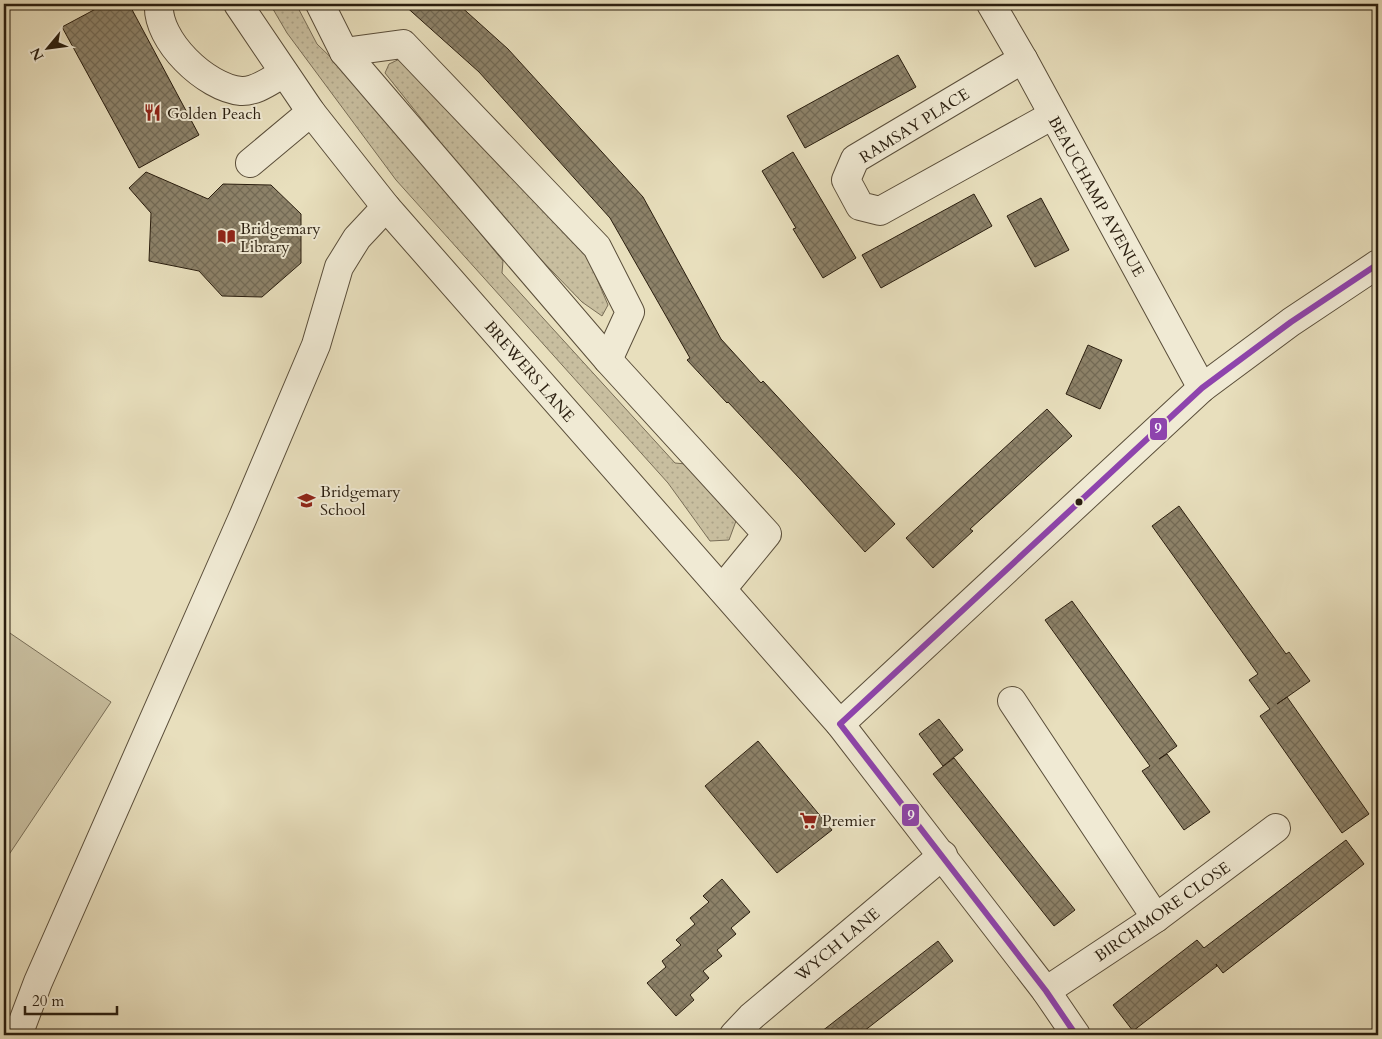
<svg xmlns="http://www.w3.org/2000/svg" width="1382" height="1039" font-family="Cardo,serif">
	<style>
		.grass { fill: url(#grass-dots); stroke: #796e57 }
		.park { fill: #c8be9f; stroke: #796e57 }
		.building { fill: url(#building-cross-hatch); stroke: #2a1e0f }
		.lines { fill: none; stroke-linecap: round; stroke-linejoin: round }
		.minor-casing { stroke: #5a4e3a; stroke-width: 30 }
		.minor { stroke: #f0ead4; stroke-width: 28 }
		.bus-1-casing { stroke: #f0ead4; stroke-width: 10 }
		.bus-1 { stroke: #8e44ad; stroke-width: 6 }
		.bus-dot { fill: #2a1e0f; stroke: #f0ead4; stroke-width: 2 }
		.labels { text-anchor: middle; stroke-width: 4; stroke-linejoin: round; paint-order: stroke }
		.poi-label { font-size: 16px; fill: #2a1e0f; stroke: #f0ead4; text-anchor: start }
		.street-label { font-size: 16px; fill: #2a1e0f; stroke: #f0ead4 }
		.line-badge { stroke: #f0ead4; stroke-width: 2 }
		.badge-label { font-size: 14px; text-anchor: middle; font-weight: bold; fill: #fff }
	</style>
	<defs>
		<pattern id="grass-dots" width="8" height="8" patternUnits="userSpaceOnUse" patternTransform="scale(1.25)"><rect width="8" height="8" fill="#c8be9f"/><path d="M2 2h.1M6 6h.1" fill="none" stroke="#aca388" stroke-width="1.8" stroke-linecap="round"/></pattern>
		<pattern id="building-cross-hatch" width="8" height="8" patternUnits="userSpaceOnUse" patternTransform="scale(1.25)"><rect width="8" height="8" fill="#8d8269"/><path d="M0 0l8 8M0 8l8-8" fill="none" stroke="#736a55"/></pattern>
	</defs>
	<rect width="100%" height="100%" fill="#e8dfbd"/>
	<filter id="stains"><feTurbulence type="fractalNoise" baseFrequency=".004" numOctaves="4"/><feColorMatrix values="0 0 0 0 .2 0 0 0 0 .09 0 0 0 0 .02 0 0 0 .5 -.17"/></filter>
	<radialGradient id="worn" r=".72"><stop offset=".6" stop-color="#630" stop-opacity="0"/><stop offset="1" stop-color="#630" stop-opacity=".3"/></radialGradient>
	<g class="grass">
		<path d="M270 4H296L317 44 351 77 503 261 502 273 675 463 686 464 736 521 729 540 710 541 668 483 396 180 287 33Z"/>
		<path d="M406 56 583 246 608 305 602 316 582 302 498 215 385 73 389 64Z"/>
	</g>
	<path class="park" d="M4 629 111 702 4 862Z"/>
	<g class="building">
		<path d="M105 4H129L199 135 139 168 62 27Z"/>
		<path d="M403 4H458L508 49 643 197 721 339 761 383 763 381 895 524 865 552 800 479 728 402 727 403 687 360 690 358 610 218 479 72Z"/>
		<path d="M898 55 916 87 805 148 787 116Z"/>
		<path d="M793 152 856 258 823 278 793 229 796 228 762 171Z"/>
		<path d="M146 172 208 199 223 184 271 185 301 214V263L262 297 222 296 199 271 149 261 151 213 129 188Z"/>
		<path d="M974 194 992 226 881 288 862 255Z"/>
		<path d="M1041 198 1069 250 1035 267 1007 216Z"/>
		<path d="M1088 345 1122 360 1100 409 1066 394Z"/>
		<path d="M1047 409 1072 436 970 529 973 531 933 568 906 538Z"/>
		<path d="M1179 506 1286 654 1289 652 1310 681 1277 704 1287 697 1369 814 1342 833 1260 716 1270 709 1249 680 1258 674 1152 526Z"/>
		<path d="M1072 601 1177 746 1159 759 1167 754 1210 812 1184 830 1142 771 1150 766 1045 620Z"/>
		<path d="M939 719 963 750 943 766 919 734Z"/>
		<path d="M758 741 832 830 777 873 705 786Z"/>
		<path d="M954 758 1075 910 1054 926 933 774Z"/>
		<path d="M1346 840 1364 864 1223 973 1216 964 1217 966 1133 1031 1113 1005 1197 940 1204 948Z"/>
		<path d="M722 879 750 912 731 928 736 934 717 950 722 956 703 971 709 978 690 995 694 1000 676 1016 647 983 666 967 662 961 681 945 676 940 695 924 690 918 709 902 703 896Z"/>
		<path d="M938 941 953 961 923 985 859 1035H817Z"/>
	</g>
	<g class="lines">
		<defs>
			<g id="minor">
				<path d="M159 4C156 40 206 88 241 91 256 92 271 80 284 73"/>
				<path d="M238 4 311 112 386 207 840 724 1046 991 1076 1035"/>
				<path d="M320 4 344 52 608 360 767 534 722 589"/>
				<path d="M991 4 1023 59 1202 388"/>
				<path d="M344 52 403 44 597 247 630 312 608 360"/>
				<path d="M1023 59 855 159 846 180 860 206 880 211 1053 115"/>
				<path d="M250 163 311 112"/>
				<path d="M1012 701 1156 918"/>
				<path d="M840 724 1202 388 1291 322 1378 264"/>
				<path d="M1046 991 1156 918 1276 828"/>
				<path d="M18 1035 38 982 243 517 316 345 339 267 357 238 386 207"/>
				<path d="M734 1035 751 1017 943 855"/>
			</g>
		</defs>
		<use href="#minor" class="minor-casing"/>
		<use href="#minor" class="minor"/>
		<defs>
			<path id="bus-1" d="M1076 1035 1046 991 840 724 1202 388 1291 322 1378 264"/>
		</defs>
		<use href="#bus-1" class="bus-1-casing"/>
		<use href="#bus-1" class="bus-1"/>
	</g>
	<defs>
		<symbol id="restaurant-bare" viewBox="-9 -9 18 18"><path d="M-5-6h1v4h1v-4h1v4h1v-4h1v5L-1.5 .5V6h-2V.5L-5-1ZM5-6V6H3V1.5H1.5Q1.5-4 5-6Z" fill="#8f2418" stroke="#f0ead4" stroke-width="2.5" paint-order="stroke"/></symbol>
		<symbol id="library-bare" viewBox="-9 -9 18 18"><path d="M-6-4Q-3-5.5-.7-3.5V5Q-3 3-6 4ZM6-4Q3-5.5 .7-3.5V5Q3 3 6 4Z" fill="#8f2418" stroke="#f0ead4" stroke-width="2.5" paint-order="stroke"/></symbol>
		<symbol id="school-bare" viewBox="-9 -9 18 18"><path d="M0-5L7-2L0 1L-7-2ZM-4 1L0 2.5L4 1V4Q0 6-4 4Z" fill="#8f2418" stroke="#f0ead4" stroke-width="2.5" paint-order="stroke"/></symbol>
		<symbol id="supermarket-bare" viewBox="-9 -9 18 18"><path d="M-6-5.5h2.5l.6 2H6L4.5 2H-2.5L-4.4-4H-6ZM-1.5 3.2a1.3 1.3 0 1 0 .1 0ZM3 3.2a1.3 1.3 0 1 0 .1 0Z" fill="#8f2418" stroke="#f0ead4" stroke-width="2.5" paint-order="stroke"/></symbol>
	</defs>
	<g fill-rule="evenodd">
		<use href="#restaurant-bare" x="140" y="100" width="25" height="25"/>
		<use href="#library-bare" x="214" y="224" width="25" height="25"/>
		<use href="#school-bare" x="294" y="488" width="25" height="25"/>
		<use href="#supermarket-bare" x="796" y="808" width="25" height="25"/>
	</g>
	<circle class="bus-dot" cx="1079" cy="502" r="4.5"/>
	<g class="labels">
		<g class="poi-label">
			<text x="167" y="119">Golden Peach</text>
			<text x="240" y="234">Bridgemary<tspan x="240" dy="18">Library</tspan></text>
			<text x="320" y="497">Bridgemary<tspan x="320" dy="18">School</tspan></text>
			<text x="822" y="826">Premier</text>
		</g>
		<g class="street-label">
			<text transform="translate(914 125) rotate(-32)" y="6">RAMSAY PLACE</text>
			<text transform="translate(1097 196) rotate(61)" y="6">BEAUCHAMP AVENUE</text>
			<text transform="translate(530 371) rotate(49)" y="6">BREWERS LANE</text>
			<text transform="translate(1162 911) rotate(-35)" y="6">BIRCHMORE CLOSE</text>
			<text transform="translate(837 944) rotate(-40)" y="6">WYCH LANE</text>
		</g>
	</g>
	<g class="line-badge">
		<rect x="1149" y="417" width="19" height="24" rx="5" fill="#8e44ad"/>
		<rect x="901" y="803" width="19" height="24" rx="5" fill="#8e44ad"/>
	</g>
	<g class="badge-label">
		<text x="1158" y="433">9</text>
		<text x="911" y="820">9</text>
	</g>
	<rect width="1382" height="1039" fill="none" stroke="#e8dfbd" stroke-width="20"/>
	<rect x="5" y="5" width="1372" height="1029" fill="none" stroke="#2a1e0f" stroke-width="2.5"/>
	<rect x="10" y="10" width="1362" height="1019" fill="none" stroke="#2a1e0f"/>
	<g transform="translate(48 48) rotate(241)" stroke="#f0ead4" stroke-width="4" paint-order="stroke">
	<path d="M0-4L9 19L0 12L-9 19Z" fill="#2a1e0f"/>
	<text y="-8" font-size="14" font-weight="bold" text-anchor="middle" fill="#2a1e0f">N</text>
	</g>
	<path d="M25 1006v8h92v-8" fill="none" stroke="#2a1e0f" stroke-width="2.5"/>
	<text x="32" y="1006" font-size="15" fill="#2a1e0f" stroke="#f0ead4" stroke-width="4" paint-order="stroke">20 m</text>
	<rect width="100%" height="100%" filter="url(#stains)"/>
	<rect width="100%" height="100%" fill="url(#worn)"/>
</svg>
